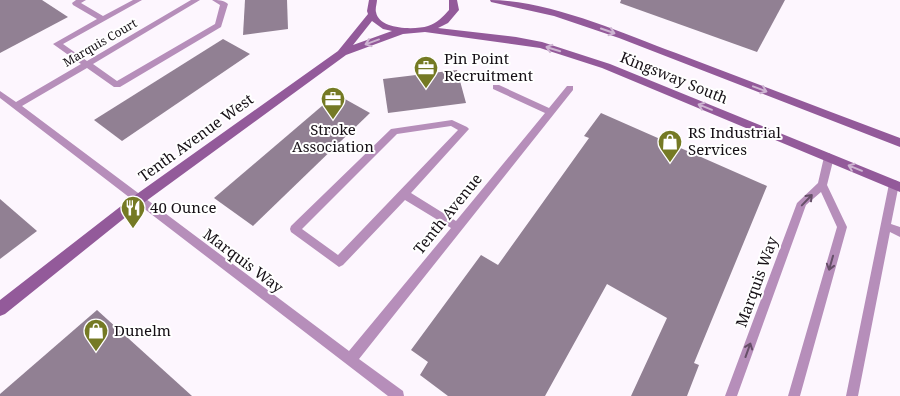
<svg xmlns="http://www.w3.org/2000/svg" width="900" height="396" font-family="'Noto Serif',serif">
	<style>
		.building { fill: #918093 }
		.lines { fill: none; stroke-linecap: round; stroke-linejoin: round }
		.lane { fill: #b68eba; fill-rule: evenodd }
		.secondary { fill: #935a9a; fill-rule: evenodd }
		.oneway { stroke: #ceb5d2 }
		.oneway2 { stroke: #664f68 }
		.labels { text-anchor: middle; stroke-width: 4; stroke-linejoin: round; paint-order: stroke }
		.far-street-label { font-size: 12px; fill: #161016; stroke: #fff }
		.poi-label { font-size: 15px; fill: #161016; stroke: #fff; text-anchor: start }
		.street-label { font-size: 15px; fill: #161016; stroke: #fff }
	</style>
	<rect width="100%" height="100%" fill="#fdf6fe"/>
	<g class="building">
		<path d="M0 0H42L68 17 0 53Z"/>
		<path d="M245 0H287L288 29 243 35Z"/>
		<path d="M621 0H785L757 52 620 3Z"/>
		<path d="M223 39 250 54 122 141 94 120Z"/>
		<path d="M457 70 466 103 388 113 383 79Z"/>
		<path d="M336 94 370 113 253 226 214 198Z"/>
		<path d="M601 113 767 186 694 363 699 365 687 396H631L667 318 607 284 545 396H448L420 375 428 362 411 350 481 255 498 265 589 138 584 136Z"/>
		<path d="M0 199 37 231 0 259Z"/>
		<path d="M97 310 192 396H0V394Z"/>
	</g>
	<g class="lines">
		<g class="lane">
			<path d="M76 0H86L81 3 103 16 133 0H142L63 44 87 61 191 0H200L93 64 117 81 215 24 220 5 212 0C218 0 224 0 228 4L221 27 120 87H114L87 68 22 106 349 351 451 228 405 200 343 265 339 267 291 232 290 229 291 226 391 129 452 120 467 127 469 129 411 193 456 221 545 113 493 89V85H499L549 108 567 86H573V90L359 359 403 391 404 396H388L0 98V91L16 102 81 64 53 44 97 19 73 5 72 3ZM451 126 458 130 338 255 302 229 397 134Z"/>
			<path d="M829 153 834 157 827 185 847 227 800 396H788L837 227 821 192 806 205 737 396H725L797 203 818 183 824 157Z"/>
			<path d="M894 180 897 181 899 184 891 224 900 227V237L890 232 858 396H846L889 184 891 181Z"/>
		</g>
		<g class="secondary">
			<path d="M369 0H377C377 3 375 9 376 12 379 30 415 30 428 26 437 23 443 17 449 10V0H457L459 10 448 23 438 28 516 37 542 42 610 64 900 182V192L602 68 540 48 425 32 403 34 346 55 142 204 5 314 0 316V300L134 196 338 51 368 14 367 11ZM372 21 383 29 392 31 353 45Z"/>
			<path d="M490 0C548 0 620 32 676 53 750 81 825 110 900 138V147L619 38 554 16 491 2Z"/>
		</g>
	</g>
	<defs><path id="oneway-shaft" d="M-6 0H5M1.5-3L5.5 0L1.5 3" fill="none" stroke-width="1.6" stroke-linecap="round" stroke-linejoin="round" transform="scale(1.25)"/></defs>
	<g class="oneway">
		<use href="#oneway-shaft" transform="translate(608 31) rotate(19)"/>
		<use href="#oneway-shaft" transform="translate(372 42) rotate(160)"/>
		<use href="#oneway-shaft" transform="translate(553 49) rotate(-163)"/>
		<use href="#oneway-shaft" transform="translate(760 89) rotate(21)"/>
		<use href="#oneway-shaft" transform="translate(705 107) rotate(-158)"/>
		<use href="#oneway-shaft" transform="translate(855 168) rotate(-158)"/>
	</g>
	<g class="oneway2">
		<use href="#oneway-shaft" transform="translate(807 200) rotate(-46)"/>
		<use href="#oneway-shaft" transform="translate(831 263) rotate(106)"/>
		<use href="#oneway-shaft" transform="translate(748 350) rotate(-70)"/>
	</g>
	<defs>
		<symbol id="office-pin" viewBox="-11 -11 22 30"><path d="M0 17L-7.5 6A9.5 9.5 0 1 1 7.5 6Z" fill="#757a24" stroke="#fff"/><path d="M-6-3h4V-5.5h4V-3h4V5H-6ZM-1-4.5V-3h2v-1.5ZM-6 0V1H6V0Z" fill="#fff"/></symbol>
		<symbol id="shop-pin" viewBox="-11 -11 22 30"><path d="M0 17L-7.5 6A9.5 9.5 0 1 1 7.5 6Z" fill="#757a24" stroke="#fff"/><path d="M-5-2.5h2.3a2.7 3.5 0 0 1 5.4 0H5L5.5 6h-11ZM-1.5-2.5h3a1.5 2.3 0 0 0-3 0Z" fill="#fff"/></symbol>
		<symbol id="restaurant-pin" viewBox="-11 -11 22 30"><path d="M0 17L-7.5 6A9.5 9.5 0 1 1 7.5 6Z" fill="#757a24" stroke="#fff"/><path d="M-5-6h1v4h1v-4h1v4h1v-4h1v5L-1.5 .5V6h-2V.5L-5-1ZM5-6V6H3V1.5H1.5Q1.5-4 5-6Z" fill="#fff"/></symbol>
	</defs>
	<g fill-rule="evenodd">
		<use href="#office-pin" x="412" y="54" width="28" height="38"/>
		<use href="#office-pin" x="319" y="85" width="28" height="38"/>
		<use href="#shop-pin" x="656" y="128" width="28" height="38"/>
		<use href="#restaurant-pin" x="119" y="194" width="28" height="38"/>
		<use href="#shop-pin" x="82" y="317" width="28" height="38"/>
	</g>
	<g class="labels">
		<g class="far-street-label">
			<text transform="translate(100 43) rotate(-30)" y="4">Marquis Court</text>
		</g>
		<g class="poi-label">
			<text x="444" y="64">Pin Point<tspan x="444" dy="17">Recruitment</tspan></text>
			<text x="333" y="135" text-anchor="middle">Stroke<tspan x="333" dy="17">Association</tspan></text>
			<text x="688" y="138">RS Industrial<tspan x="688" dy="17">Services</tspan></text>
			<text x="150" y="213">40 Ounce</text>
			<text x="114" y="336">Dunelm</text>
		</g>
		<g class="street-label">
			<text transform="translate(674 78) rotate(22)" y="5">Kingsway South</text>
			<text transform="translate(196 138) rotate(-36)" y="5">Tenth Avenue West</text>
			<text transform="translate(448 214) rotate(-51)" y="5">Tenth Avenue</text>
			<text transform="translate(243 261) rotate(37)" y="5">Marquis Way</text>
			<text transform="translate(757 282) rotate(-70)" y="5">Marquis Way</text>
		</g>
	</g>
</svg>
